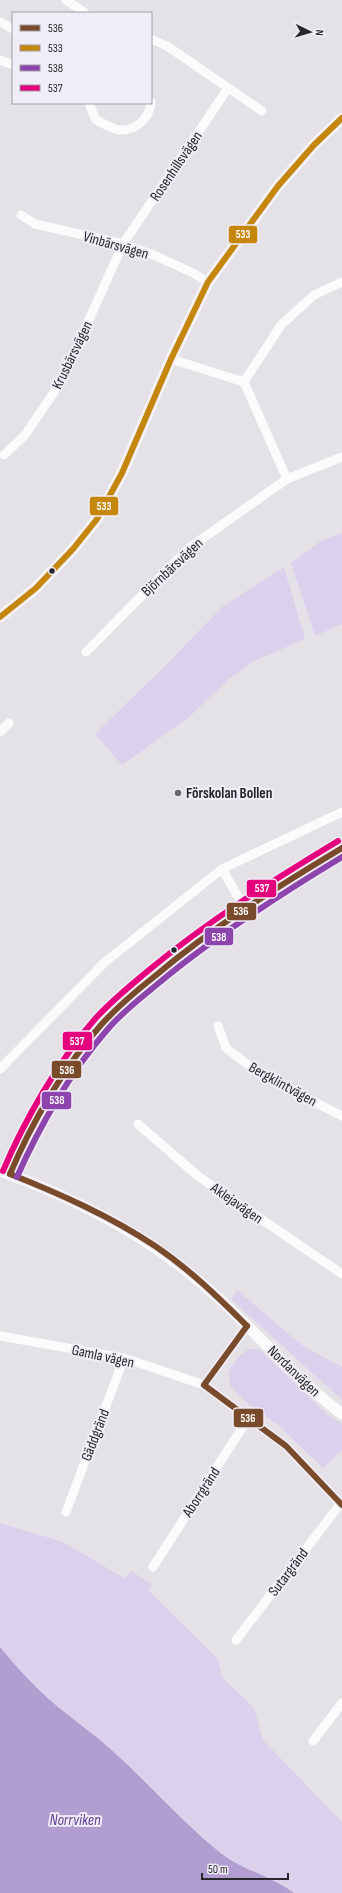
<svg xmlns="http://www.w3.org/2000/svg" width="342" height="1893" font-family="'Sofia Sans Condensed',sans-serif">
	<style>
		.green { fill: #dbd1ed }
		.water { fill: #b29dd1 }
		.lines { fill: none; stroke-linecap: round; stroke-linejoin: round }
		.minor { stroke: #fbfbfb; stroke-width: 9 }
		.tertiary { stroke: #fbfbfb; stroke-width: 11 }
		.bus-1-casing { stroke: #f0edf7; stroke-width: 9 }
		.bus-2-casing { stroke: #f0edf7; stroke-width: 9 }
		.bus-3-casing { stroke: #f0edf7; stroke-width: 9 }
		.bus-4-casing { stroke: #f0edf7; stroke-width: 9 }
		.bus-1 { stroke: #7a4b2a; stroke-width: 6 }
		.bus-2 { stroke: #c4860b; stroke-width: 6 }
		.bus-3 { stroke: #8e44ad; stroke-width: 6 }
		.bus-4 { stroke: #e5007d; stroke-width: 6 }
		.bus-dot { fill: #29272b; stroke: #f0edf7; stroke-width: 1.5 }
		.poi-dot { fill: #6a686d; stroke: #f0edf7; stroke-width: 1.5 }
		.labels { text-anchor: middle; stroke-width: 4; stroke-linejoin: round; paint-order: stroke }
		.street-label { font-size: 15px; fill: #29272b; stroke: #f0edf7 }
		.poi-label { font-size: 15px; font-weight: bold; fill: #29272b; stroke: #f0edf7; text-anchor: start }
		.water-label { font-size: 16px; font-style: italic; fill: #674096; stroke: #f0edf7 }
		.line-badge { stroke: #f0edf7; stroke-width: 1.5 }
		.badge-label { font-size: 11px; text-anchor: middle; font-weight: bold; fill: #fff }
	</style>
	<rect width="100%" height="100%" fill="#e4e2e7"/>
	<g class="green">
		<path d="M342 533V624L315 636 291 563 321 541Z"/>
		<path d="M284 567 305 639 254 661 230 678 188 718 122 765 95 734 168 663 222 607Z"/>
		<path d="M237 1290 303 1346 342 1367V1400L231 1299Z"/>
		<path d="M249 1349H259L327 1414 342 1424V1450L323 1468 279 1426 247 1403 231 1387 228 1372 239 1356Z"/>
		<path d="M0 1523 63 1542 124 1578 131 1571 152 1584 149 1591 218 1659 222 1677 254 1708 263 1740 342 1822V1893H294L281 1883 250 1871 224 1855 189 1826 118 1756 40 1691 13 1664 0 1647Z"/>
	</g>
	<path class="water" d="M0 1647C12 1662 25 1676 39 1690 63 1713 93 1732 118 1756 153 1788 184 1824 222 1854 244 1871 272 1876 294 1893H0Z"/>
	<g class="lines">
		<g class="minor">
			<path d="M66 0 85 13"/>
			<path d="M0 22 13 29"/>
			<path d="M151 39 167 46 262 111"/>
			<path d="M0 60 13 65"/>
			<path d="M89 103 96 120C103 123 112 129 119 130 136 131 150 118 151 102"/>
			<path d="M21 215 35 224 123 244 156 256 193 273 208 282"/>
			<path d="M171 359 244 382 281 325 314 295 342 282"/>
			<path d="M4 455 25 435 61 382 123 244 228 88"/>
			<path d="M287 479 342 457"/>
			<path d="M86 652 189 548 287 479 244 382"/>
			<path d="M0 732 9 723"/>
			<path d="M222 869 245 909"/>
			<path d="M218 1026 226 1048 260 1074 342 1116"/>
			<path d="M0 1069 105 962 222 869 342 812"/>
			<path d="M138 1124 199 1177 342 1274"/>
			<path d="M10 1174C19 1152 31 1131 43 1110 63 1076 83 1042 111 1014 180 949 261 896 342 848"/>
			<path d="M247 1326 204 1385 286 1446 342 1505"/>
			<path d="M0 1336 124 1358 204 1385"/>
			<path d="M66 1512 124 1358"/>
			<path d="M153 1567 249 1417"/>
			<path d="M236 1640 341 1503"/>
			<path d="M313 1741 342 1703"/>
		</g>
		<g class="tertiary">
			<path d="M0 617 36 588 73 549 97 519 122 473 171 359 208 282 278 186 314 145 342 118"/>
			<path d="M0 1171C79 1199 154 1239 216 1296 259 1335 296 1379 342 1414"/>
		</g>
		<defs>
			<g id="bus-1">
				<path d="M10 1174C31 1124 65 1065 101 1025 117 1007 136 991 155 976 213 927 277 887 342 848"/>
				<path d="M10 1174C60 1194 110 1216 155 1246 189 1269 218 1297 247 1326"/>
				<path d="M247 1326 204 1385 286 1446 342 1505"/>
			</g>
			<path id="bus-2" d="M0 617 36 588 73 549 97 519 122 473 171 359 208 282 278 186 314 145 342 118"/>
			<path id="bus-3" d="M17 1177C39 1127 71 1071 107 1030 122 1012 142 997 160 982 217 935 279 895 342 857"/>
			<path id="bus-4" d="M3 1171C24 1121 59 1060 95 1019 111 1001 130 986 149 970 208 921 272 881 338 841"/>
		</defs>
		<use href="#bus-1" class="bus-1-casing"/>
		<use href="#bus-2" class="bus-2-casing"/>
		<use href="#bus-3" class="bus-3-casing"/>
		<use href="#bus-4" class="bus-4-casing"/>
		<use href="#bus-1" class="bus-1"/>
		<use href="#bus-2" class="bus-2"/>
		<use href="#bus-3" class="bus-3"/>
		<use href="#bus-4" class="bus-4"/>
	</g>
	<g class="bus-dot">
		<circle cx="52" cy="571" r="3.5"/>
		<circle cx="174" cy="950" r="3.5"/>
	</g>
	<circle class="poi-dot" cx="178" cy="793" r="4"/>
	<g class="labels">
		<g class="street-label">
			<text transform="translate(176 166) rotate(-56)" y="5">Rosenhillsvägen</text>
			<text transform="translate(116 245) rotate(16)" y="5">Vinbärsvägen</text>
			<text transform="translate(72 355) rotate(-64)" y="5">Krusbärsvägen</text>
			<text transform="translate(172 567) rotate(-43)" y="5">Björnbärsvägen</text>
			<text transform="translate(283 1084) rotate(29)" y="5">Bergklintvägen</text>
			<text transform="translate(237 1203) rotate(35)" y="5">Aklejavägen</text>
			<text transform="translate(103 1356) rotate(12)" y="5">Gamla vägen</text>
			<text transform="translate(294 1371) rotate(44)" y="5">Nordanvägen</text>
			<text transform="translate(95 1435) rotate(-69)" y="5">Gäddgränd</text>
			<text transform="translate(201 1492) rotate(-57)" y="5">Aborrgränd</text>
			<text transform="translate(288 1572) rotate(-53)" y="5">Sutargränd</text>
		</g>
		<g class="poi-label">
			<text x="186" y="798">Förskolan Bollen</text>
		</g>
		<g class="water-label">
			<text x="75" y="1825">Norrviken</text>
		</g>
	</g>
	<g class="line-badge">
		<rect x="228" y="225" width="30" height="19" rx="4" fill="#c4860b"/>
		<rect x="89" y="496" width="30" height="20" rx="4" fill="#c4860b"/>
		<rect x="246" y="879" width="31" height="19" rx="4" fill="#e5007d"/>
		<rect x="226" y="902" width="31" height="19" rx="4" fill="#7a4b2a"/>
		<rect x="204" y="927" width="30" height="19" rx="4" fill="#8e44ad"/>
		<rect x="62" y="1031" width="31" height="20" rx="4" fill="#e5007d"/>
		<rect x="51" y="1060" width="31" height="19" rx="4" fill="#7a4b2a"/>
		<rect x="41" y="1091" width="31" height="19" rx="4" fill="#8e44ad"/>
		<rect x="233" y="1408" width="31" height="20" rx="4" fill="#7a4b2a"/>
	</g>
	<g class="badge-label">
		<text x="243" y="238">533</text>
		<text x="104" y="510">533</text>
		<text x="262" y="892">537</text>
		<text x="241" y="915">536</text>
		<text x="219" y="941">538</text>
		<text x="77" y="1045">537</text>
		<text x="67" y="1074">536</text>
		<text x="57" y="1104">538</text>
		<text x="248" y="1422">536</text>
	</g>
	<rect x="12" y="12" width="140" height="92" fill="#f0edf7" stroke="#a09ea5"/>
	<rect x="20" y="25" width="20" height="6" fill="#7a4b2a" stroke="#a09ea5"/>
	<text x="48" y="32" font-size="12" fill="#29272b">536</text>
	<rect x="20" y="45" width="20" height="6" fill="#c4860b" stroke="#a09ea5"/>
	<text x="48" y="52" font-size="12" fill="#29272b">533</text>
	<rect x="20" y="65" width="20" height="6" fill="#8e44ad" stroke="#a09ea5"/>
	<text x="48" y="72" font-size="12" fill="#29272b">538</text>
	<rect x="20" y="85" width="20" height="6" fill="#e5007d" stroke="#a09ea5"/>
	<text x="48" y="92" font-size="12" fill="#29272b">537</text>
	<g transform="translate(310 32) rotate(95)" stroke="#f0edf7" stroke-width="3" paint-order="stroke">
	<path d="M0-3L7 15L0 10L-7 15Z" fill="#29272b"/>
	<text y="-6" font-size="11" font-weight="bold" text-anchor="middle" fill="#29272b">N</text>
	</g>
	<path d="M202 1873v6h86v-6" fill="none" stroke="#29272b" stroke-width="2"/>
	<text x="208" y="1873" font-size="12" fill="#29272b" stroke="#f0edf7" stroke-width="3" paint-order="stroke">50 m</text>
</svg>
